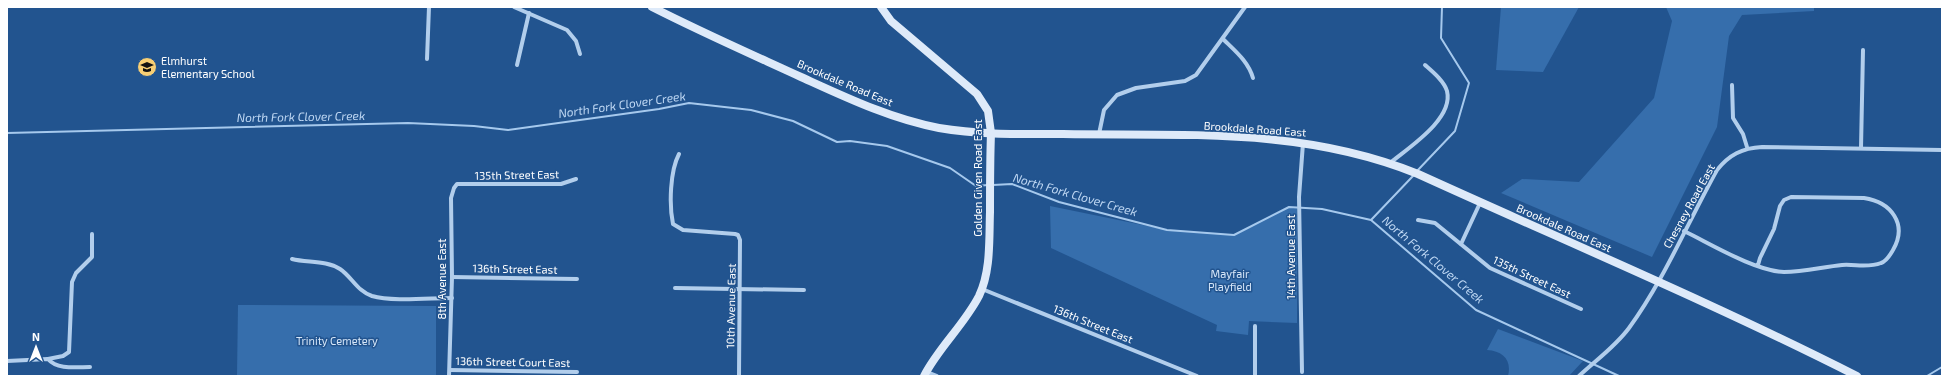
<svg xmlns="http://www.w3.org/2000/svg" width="1949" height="383" font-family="'Exo 2',sans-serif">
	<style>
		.green { fill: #366eac }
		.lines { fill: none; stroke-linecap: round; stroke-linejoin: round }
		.stream { stroke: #a6c9ed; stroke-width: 2 }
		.street { stroke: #b2ceec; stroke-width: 4 }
		.secondary { stroke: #deeaf9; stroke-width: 8 }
		.labels { text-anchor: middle; stroke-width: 3; stroke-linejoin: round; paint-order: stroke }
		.poi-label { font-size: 11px; fill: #fff; stroke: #22548f; text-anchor: start }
		.street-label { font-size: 11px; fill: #fff; stroke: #22548f }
		.park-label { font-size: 11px; fill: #d7e7f9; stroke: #22548f }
		.water-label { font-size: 12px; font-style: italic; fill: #bed7f3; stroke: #22548f }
	</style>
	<rect width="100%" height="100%" fill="#22548f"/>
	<g class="green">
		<path d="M1501 7H1579L1543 72 1496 70Z"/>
		<path d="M1666 7H1814V11L1742 15 1729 36 1717 127 1652 257 1501 193 1522 179 1579 182 1654 98 1672 21Z"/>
		<path d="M1050 206 1167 230 1234 235 1289 207 1297 208V323L1249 321 1248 335 1216 331 1217 325 1051 248Z"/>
		<path d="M238 305 436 306V376H237Z"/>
		<path d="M1498 329 1583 361 1569 376H1508C1512 360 1503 351 1487 350Z"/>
	</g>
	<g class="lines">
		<g class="stream">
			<path d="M7 133 408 123 474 126 508 130 659 109 689 103 751 110 793 121 837 142 850 141 887 146 950 168 976 186 988 185"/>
			<path d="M1417 171 1455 131 1469 83 1441 38 1442 7"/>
			<path d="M993 185 1012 184 1059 202 1167 230 1234 235 1289 207 1322 209 1371 220 1476 310 1619 376"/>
			<path d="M1371 220 1413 176"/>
			<path d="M1927 376 1942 367"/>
		</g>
		<g class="street">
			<path d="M514 7 567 30 576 41 580 54"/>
			<path d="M1223 39C1235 51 1248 61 1253 78"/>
			<path d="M427 59 429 7"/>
			<path d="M517 65 529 13"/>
			<path d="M1732 85 1733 118 1743 134 1747 147"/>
			<path d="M1099 134 1104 110 1117 95 1136 88 1185 81 1196 75 1245 7"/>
			<path d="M1861 148 1863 50"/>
			<path d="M679 154C670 171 669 205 673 224L683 230 735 234 738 235 740 240 739 376"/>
			<path d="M1390 163C1408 148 1454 119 1447 91 1444 81 1433 72 1425 65"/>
			<path d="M1418 220 1435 223 1490 268 1581 309"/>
			<path d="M1684 231C1711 244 1755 271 1784 272 1803 272 1823 267 1842 265 1855 264 1868 268 1881 263 1887 261 1890 255 1893 250 1908 224 1891 202 1864 198L1791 197 1784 200 1780 206 1774 229 1760 258 1758 265"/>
			<path d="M1461 244 1480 203"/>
			<path d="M292 259C307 263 326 260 340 269 352 277 357 291 372 296 392 302 430 298 452 298"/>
			<path d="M452 277 577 279"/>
			<path d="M675 288 804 290"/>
			<path d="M982 289 1197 376"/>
			<path d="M48 359 63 356 69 352 72 282 76 273 92 257V234"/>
			<path d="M7 361 48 359C57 370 77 367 90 367"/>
			<path d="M450 370 577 372"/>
			<path d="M927 372 937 376"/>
			<path d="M1302 372 1299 197 1303 143"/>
			<path d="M449 376 452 277 451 198 454 188 457 184H561L576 179"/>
			<path d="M1255 376V326"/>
			<path d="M1579 376C1596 360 1615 347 1629 328 1664 280 1688 222 1717 170 1729 155 1742 148 1762 147L1942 150"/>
		</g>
		<g class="secondary">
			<path d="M652 7C701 32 751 54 801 77 845 97 891 119 939 128 980 135 1022 134 1063 134 1185 136 1302 127 1418 174 1565 241 1713 303 1857 376"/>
			<path d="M881 7 891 21 977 94 988 111 991 133C990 160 990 186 990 212 989 240 991 271 979 296 964 325 939 347 924 376"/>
		</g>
	</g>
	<defs>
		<symbol id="school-disc" viewBox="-11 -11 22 22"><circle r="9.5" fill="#f8cf74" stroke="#22548f"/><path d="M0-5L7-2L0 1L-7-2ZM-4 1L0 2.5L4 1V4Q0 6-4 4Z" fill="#111"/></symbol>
	</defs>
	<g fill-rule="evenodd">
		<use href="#school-disc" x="136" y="56" width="22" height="22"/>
	</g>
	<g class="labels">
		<g class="poi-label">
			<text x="161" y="65">Elmhurst<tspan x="161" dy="13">Elementary School</tspan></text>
		</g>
		<g class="street-label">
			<text transform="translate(845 83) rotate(23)" y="4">Brookdale Road East</text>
			<text transform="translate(1255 129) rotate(4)" y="4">Brookdale Road East</text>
			<text transform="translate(517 175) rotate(-1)" y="4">135th Street East</text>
			<text transform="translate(978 178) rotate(-90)" y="4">Golden Given Road East</text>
			<text transform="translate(1689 206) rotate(-61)" y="4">Chesney Road East</text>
			<text transform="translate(1564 228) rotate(24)" y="4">Brookdale Road East</text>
			<text transform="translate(1291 257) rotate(-90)" y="4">14th Avenue East</text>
			<text transform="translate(515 269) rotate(1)" y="4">136th Street East</text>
			<text transform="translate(1532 277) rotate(25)" y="4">135th Street East</text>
			<text transform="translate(442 279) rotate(-90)" y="4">8th Avenue East</text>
			<text transform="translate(731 306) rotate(-89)" y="4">10th Avenue East</text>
			<text transform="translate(1093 324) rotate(22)" y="4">136th Street East</text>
			<text transform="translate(513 362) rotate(1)" y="4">136th Street Court East</text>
		</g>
		<g class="park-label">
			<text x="1230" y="278">Mayfair<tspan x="1230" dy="13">Playfield</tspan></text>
			<text x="337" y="345">Trinity Cemetery</text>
		</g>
		<g class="water-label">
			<text transform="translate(622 105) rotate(-8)" y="4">North Fork Clover Creek</text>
			<text transform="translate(301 117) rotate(-1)" y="4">North Fork Clover Creek</text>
			<text transform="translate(1075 195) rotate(16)" y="4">North Fork Clover Creek</text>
			<text transform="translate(1433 260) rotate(40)" y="4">North Fork Clover Creek</text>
		</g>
	</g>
	<rect width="1949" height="383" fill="none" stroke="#ffffff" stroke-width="16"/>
	<g transform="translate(36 347)" stroke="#22548f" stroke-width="3" paint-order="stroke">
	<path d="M0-3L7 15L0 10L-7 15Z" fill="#ffffff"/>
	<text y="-6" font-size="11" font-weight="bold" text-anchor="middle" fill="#ffffff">N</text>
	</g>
</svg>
